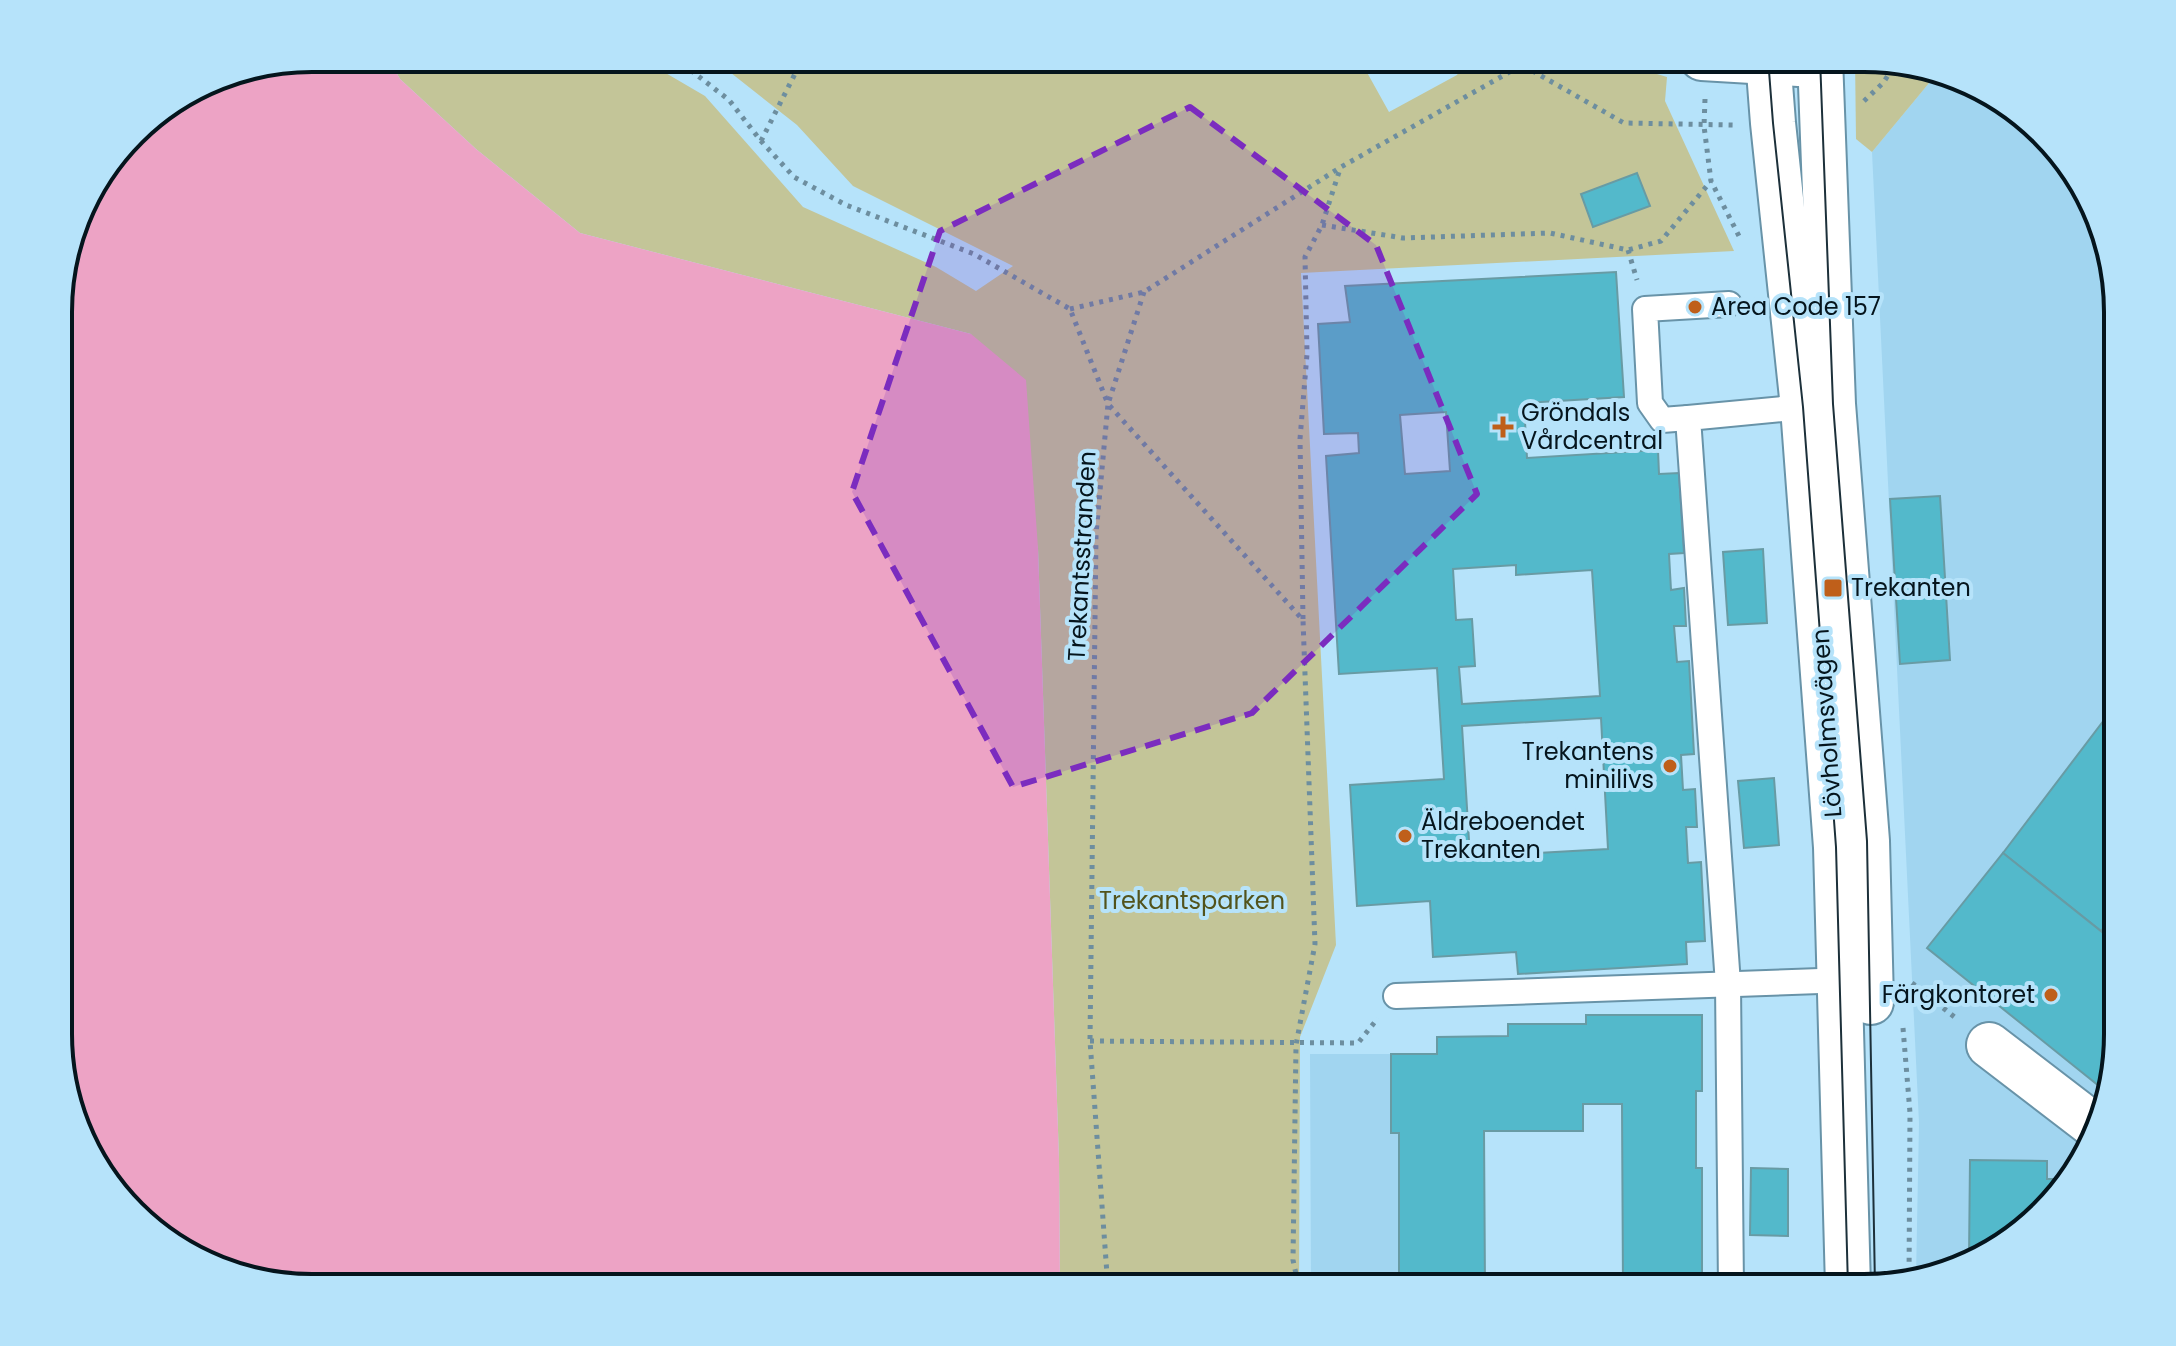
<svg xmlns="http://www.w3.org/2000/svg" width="2176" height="1346" font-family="Poppins,sans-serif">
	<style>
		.built { fill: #a1d5f0 }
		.green { fill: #c3c598 }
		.water { fill: #eda3c5 }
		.building { fill: #53b9cb; stroke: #689ba4; stroke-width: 2; fill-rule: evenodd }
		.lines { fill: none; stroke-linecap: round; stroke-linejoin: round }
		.service-casing { stroke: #6893a8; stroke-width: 28 }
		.minor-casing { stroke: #6893a8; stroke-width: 48 }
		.tertiary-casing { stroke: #6893a8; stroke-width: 48 }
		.path { stroke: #6d8e9f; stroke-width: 5; stroke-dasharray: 4 6; stroke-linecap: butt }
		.service { stroke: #fff; stroke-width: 24 }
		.minor { stroke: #fff; stroke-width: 44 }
		.tertiary { stroke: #fff; stroke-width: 44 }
		.tram { stroke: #1c303a; stroke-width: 2 }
		.marked { fill: #7b2cbf; fill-opacity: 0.2; stroke: #7b2cbf; stroke-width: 6; stroke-dasharray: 16 10; stroke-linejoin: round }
		.poi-dot { fill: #bf5f1a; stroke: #b6e3fa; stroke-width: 3 }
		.labels { text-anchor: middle; stroke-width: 8; stroke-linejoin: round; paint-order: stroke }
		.poi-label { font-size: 24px; fill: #05151d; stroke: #b6e3fa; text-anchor: start }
		.street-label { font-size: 24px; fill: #05151d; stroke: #b6e3fa }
		.park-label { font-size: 24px; fill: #52531c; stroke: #b6e3fa }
		.rim { fill: none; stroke: #05151d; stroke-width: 4 }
	</style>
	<rect width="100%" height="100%" fill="#b6e3fa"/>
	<g class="built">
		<path d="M1939 71 2005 101 2084 185 2117 295V1050L2075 1175 1990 1254 1916 1277 1919 1123 1872 152Z"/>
		<path d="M1310 1054H1437V1130L1484 1131 1485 1288H1311Z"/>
	</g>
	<g class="green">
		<path d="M388 58H640L705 96 803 207 936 267 976 291 1013 266 853 186 797 125 712 58H1359L1389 112 1457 75 1467 58H1613L1617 62 1667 77 1665 101 1734 251 1301 273 1336 945 1300 1037 1299 1288H1060L1059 1159 1038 548 971 334 580 233 476 149 400 79Z"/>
		<path d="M1855 58 1930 67 1939 71 1872 152 1856 139Z"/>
	</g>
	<path class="water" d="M312 58H388L400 79 476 149 580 233 971 334 1026 380 1038 548 1059 1159 1060 1288H312L246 1279 171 1245 101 1175 60 1066V280L84 199 144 121 215 77Z"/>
	<g class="building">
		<path d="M1637 173 1650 206 1593 227 1581 194Z"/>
		<path d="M1616 272 1624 397 1524 403 1527 458 1658 450 1659 474 1679 473 1684 553 1669 554 1671 590 1684 588 1686 626H1674L1677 662 1689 661 1694 754 1681 755 1683 790 1695 789 1697 827H1686L1688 863 1701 862 1705 941 1686 942 1687 964 1518 974 1516 952 1433 957 1430 901 1357 906 1350 785 1444 779 1437 668 1339 674 1326 456 1359 453 1358 433 1324 434 1318 324 1350 322 1345 286ZM1446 412 1450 471 1405 474 1400 415ZM1516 565V575L1592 570 1600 696 1462 704 1459 667 1475 666 1472 619 1456 620 1453 569ZM1601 718 1608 849 1470 857 1462 726Z"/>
		<path d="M1940 496 1950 660 1900 664 1890 499Z"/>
		<path d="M1763 549 1767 623 1728 625 1723 552Z"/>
		<path d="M2117 703V910L2101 931 2003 853Z"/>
		<path d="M1774 778 1779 845 1744 848 1738 781Z"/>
		<path d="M2003 853 2117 944V1050L2104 1090 1927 948Z"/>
		<path d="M1586 1015H1702V1091H1696V1168H1702V1288H1623L1622 1104H1583V1131H1484L1485 1288H1399V1133H1391V1054H1437V1037L1508 1036V1024H1586Z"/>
		<path d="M1970 1160 2047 1161V1179H2071L1990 1254 1969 1260Z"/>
		<path d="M1751 1168 1788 1169V1236L1750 1235Z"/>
	</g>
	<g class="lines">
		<defs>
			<g id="service">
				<path d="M1688 418 1662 420 1650 403 1645 309 1729 304"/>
				<path d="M1396 996 1848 980"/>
				<path d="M1731 1288 1728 984 1688 418 1814 406"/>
			</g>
			<path id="minor" d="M1989 1045 2092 1124"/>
			<g id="tertiary">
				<path d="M1702 58 1799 64"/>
				<path d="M1768 58 1773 123 1803 407 1836 847 1848 1287"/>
				<path d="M1820 58 1833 404 1867 841 1871 1002"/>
			</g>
		</defs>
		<use href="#service" class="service-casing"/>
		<use href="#minor" class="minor-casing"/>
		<use href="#tertiary" class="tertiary-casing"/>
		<g class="path">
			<path d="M675 58 729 100 761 141 794 177 846 205 974 254 1070 309 1108 404 1096 534 1090 1041 1108 1288"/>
			<path d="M1518 58 1522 65 1624 123 1733 125"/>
			<path d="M1705 99 1704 126 1711 181 1740 238"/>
			<path d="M1864 101 1883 83 1897 62"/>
			<path d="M761 141 803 58"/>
			<path d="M1322 225 1403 238 1550 233 1628 250 1661 241 1711 181"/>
			<path d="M1628 250 1637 280"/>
			<path d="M1144 292 1108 404 1303 620 1315 944 1296 1045 1293 1260 1299 1288"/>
			<path d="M1070 309 1144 292 1341 167 1522 65"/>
			<path d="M1303 619 1300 439 1307 354 1305 257 1322 225 1340 169"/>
			<path d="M1912 983 1957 1019"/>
			<path d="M1903 1028 1910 1113 1909 1279"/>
			<path d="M1090 1041 1358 1043 1378 1018"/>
		</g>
		<use href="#service" class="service"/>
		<use href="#minor" class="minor"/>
		<use href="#tertiary" class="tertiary"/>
		<g class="tram">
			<path d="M1768 58 1773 123 1803 407 1836 847 1848 1287"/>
			<path d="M1820 58 1833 404 1867 841 1875 1287"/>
		</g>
	</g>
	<path class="marked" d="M1190 107 1376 245 1477 494 1252 713 1013 787 852 492 940 231Z"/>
	<g class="poi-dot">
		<circle cx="1695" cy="307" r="8"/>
		<path d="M1499 415h8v8h8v8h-8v8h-8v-8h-8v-8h8z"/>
		<rect x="1823" y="578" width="20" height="20" rx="4"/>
		<circle cx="1670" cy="766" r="8"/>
		<circle cx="1405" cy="836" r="8"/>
		<circle cx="2051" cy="995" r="8"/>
	</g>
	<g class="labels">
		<g class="poi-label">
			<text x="1711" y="315">Area Code 157</text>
			<text x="1521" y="421">Gröndals<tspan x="1521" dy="28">Vårdcentral</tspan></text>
			<text x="1851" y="596">Trekanten</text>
			<text x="1654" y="760" text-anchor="end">Trekantens<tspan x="1654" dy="28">minilivs</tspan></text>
			<text x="1421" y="830">Äldreboendet<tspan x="1421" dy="28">Trekanten</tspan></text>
			<text x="2035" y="1003" text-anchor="end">Färgkontoret</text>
		</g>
		<g class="street-label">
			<text transform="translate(1082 556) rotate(-87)" y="8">Trekantsstranden</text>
			<text transform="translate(1827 723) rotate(-94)" y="8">Lövholmsvägen</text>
		</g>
		<g class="park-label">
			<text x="1192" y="909">Trekantsparken</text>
		</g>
	</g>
	<path d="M0 0H2176V1346H0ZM312 72H1864A240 240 0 0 1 2104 312V1034A240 240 0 0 1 1864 1274H312A240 240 0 0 1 72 1034V312A240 240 0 0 1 312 72Z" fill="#b6e3fa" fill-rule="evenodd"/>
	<path class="rim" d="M312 72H1864A240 240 0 0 1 2104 312V1034A240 240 0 0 1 1864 1274H312A240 240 0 0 1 72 1034V312A240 240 0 0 1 312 72Z"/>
</svg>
